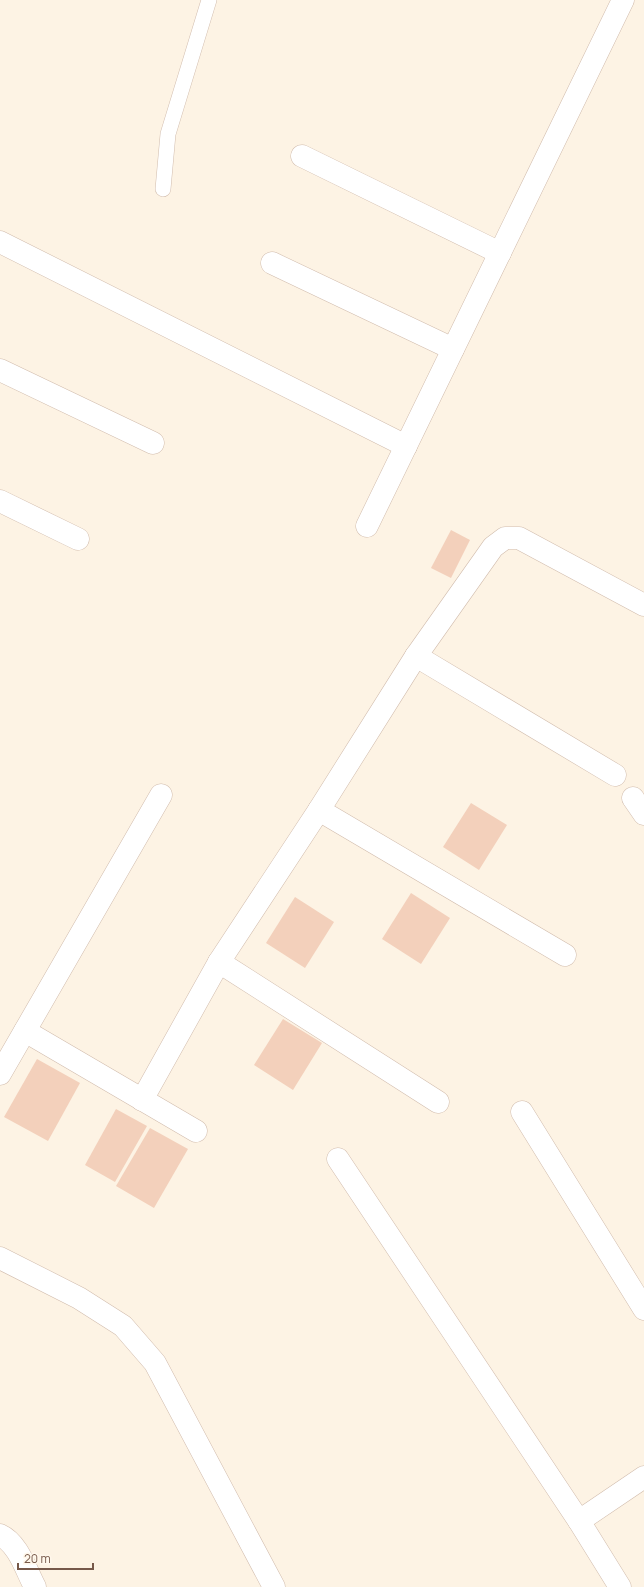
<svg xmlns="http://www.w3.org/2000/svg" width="644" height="1587" font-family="Manrope,sans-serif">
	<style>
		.building { fill: #f3d0bb }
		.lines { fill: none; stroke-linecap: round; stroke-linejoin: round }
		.service-casing { stroke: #d1bcad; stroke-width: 16 }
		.minor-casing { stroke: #d1bcad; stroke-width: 23 }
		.service { stroke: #fff; stroke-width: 15 }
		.minor { stroke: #fff; stroke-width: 22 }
	</style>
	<rect width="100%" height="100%" fill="#fdf3e4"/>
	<g class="building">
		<path d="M451 530 470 540 451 578 431 568Z"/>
		<path d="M471 803 507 825 479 870 443 847Z"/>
		<path d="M411 893 450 918 421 964 382 939Z"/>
		<path d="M295 897 334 922 305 968 266 943Z"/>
		<path d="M283 1019 322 1043 293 1090 254 1065Z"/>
		<path d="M37 1059 80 1083 48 1141 4 1117Z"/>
		<path d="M116 1109 147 1126 115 1182 85 1165Z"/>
		<path d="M150 1128 188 1149 154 1208 116 1186Z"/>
	</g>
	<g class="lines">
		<defs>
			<path id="service" d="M163 189 168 134 209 0"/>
			<g id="minor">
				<path d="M302 156 500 253"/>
				<path d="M0 242 406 446"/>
				<path d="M272 263 453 349"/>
				<path d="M0 370 153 443"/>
				<path d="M0 501 78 539"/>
				<path d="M367 526 623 0"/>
				<path d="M416 656 615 775"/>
				<path d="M633 798 644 814"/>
				<path d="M319 810 565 955"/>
				<path d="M219 962 438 1102"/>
				<path d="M25 1031 196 1131"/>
				<path d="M0 1074 161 795"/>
				<path d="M142 1100 219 962 319 810 416 656 493 547 505 538H519L644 605"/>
				<path d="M522 1112 644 1309"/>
				<path d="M338 1159 579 1521 644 1477"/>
				<path d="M0 1258 79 1298 123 1326 155 1363 274 1587"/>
				<path d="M579 1521 620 1587"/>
				<path d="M0 1535C18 1543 26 1570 35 1587"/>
			</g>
		</defs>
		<use href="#service" class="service-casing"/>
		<use href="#minor" class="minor-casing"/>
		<use href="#service" class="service"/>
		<use href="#minor" class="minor"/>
	</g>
	<path d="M18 1563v6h75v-6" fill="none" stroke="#765849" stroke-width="2"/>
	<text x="24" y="1563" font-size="12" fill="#765849" stroke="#fff7eb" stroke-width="3" paint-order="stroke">20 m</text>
</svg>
